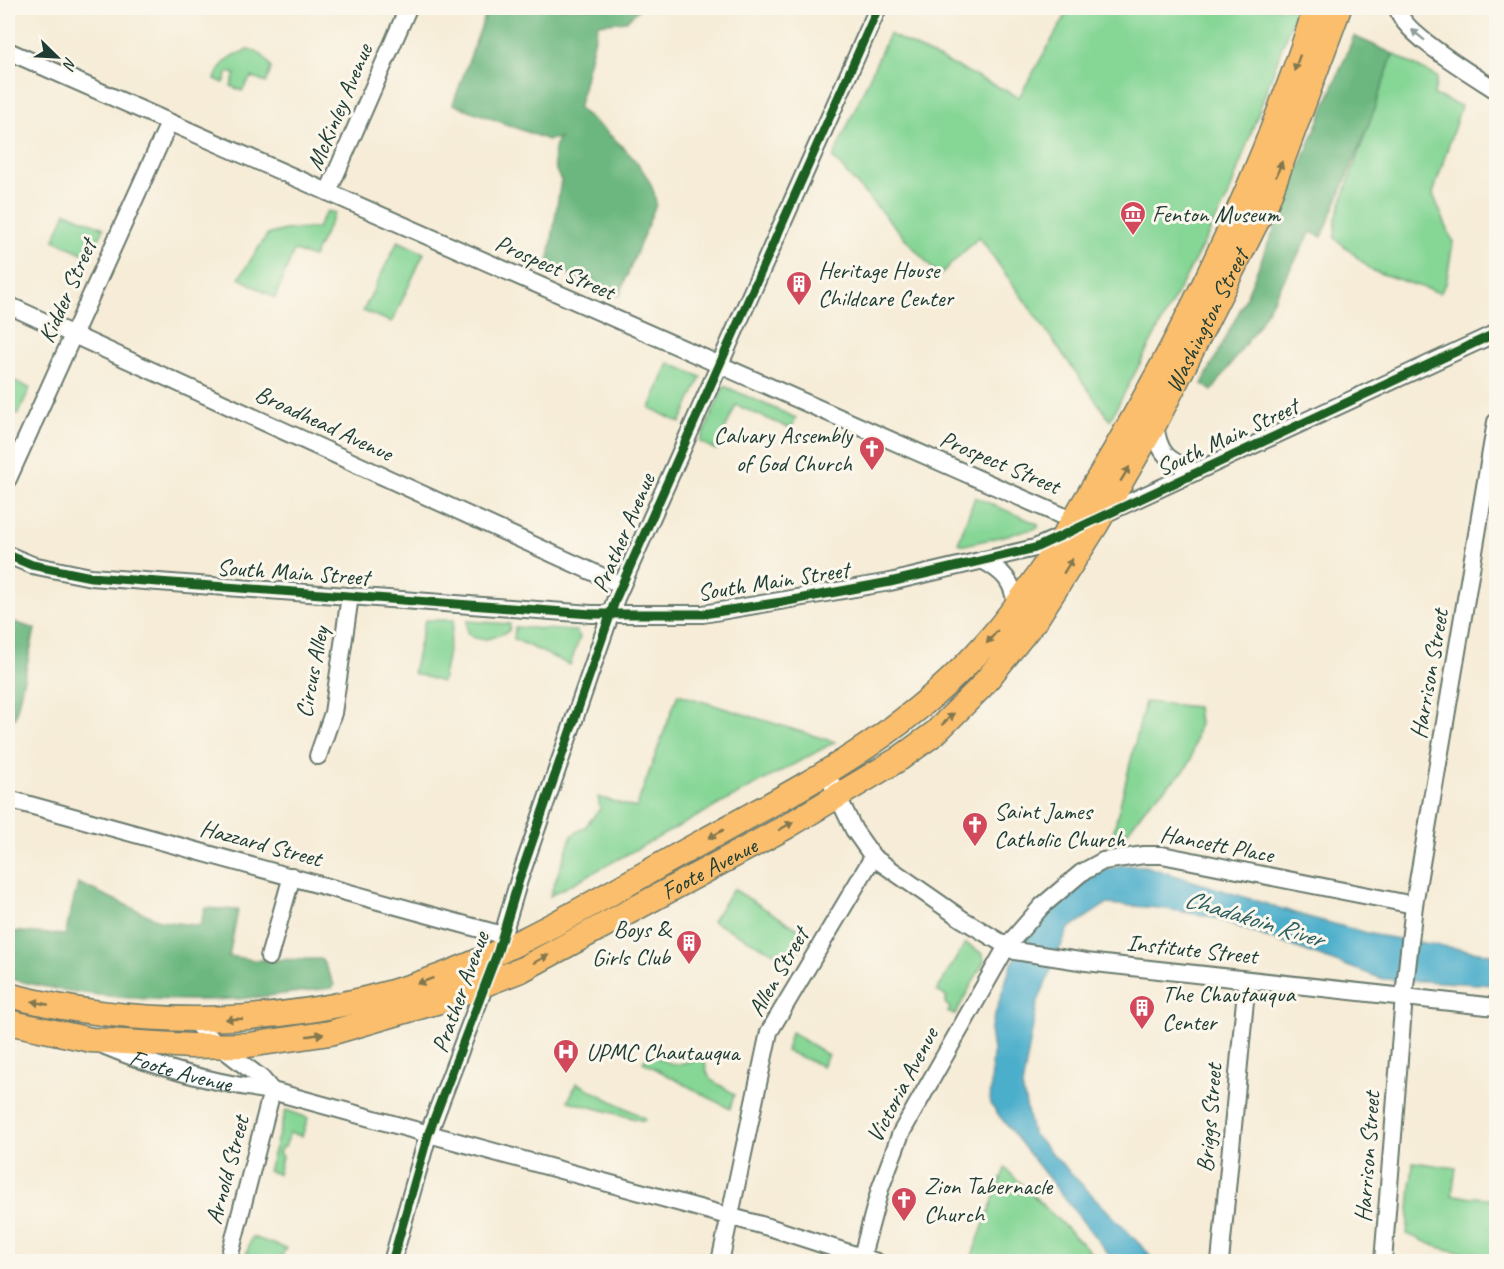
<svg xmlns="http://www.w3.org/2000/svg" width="1504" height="1269" font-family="Caveat,sans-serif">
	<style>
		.green { fill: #86d696; stroke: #528a65; stroke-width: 1.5 }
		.forest { fill: #6cb77f; stroke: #467a5a; stroke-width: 1.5 }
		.water { fill: #4caecb; stroke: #367680; stroke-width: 1.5 }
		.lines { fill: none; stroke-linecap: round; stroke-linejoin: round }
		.minor-casing { stroke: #6a7a6d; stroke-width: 20 }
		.highway-casing { stroke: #6a7a6d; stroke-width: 27 }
		.minor { stroke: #fff; stroke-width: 16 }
		.highway { stroke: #fabe6d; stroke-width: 24 }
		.cycleway-casing { stroke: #fbf7ec; stroke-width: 13 }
		.cycleway { stroke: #1b5e20; stroke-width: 9 }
		.oneway { fill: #8f9e9a }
		.oneway2 { fill: #82774e }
		.labels { text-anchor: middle; stroke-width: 6; stroke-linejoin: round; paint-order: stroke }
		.street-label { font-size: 24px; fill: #1f3d34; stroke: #fbf7ec }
		.poi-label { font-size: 24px; fill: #1f3d34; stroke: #fbf7ec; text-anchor: start }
		.water-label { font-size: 26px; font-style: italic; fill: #2c5f61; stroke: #fbf7ec }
	</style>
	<rect width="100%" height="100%" fill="#fbf7ec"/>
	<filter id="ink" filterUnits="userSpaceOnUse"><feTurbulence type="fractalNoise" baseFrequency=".0167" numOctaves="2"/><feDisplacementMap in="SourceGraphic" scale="12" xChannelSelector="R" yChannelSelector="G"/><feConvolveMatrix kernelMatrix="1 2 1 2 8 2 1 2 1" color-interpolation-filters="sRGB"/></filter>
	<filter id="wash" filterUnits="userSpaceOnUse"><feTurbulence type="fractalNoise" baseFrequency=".008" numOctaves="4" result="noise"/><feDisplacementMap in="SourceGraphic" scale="24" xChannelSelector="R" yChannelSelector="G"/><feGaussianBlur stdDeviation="1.35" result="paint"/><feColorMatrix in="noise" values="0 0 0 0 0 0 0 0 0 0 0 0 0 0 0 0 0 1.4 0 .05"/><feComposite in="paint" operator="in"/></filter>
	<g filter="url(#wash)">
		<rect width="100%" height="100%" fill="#f6ecd7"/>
		<g class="green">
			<path d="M1070 8H1294L1295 11 1228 197 1110 420 979 237 939 276 833 158 889 34 1019 97Z"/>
			<path d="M248 50C259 51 267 58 271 69L266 83 251 77 242 91 231 86 235 74 228 72 224 83 215 79C221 62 231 55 248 50Z"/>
			<path d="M1393 54 1437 77 1434 95 1461 106 1433 194 1453 242 1446 284 1440 293 1373 271 1335 238 1336 218Z"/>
			<path d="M327 211 335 213 313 257 294 251 275 298 239 278 267 235 285 230 317 228Z"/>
			<path d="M66 212 104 228 91 257 54 240Z"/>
			<path d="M398 241 424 253 392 322 363 311Z"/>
			<path d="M669 363 701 377 680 423 650 408Z"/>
			<path d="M8 378 30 388 18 414 8 409Z"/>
			<path d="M724 386 796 418 791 429 736 405 716 450 700 442Z"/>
			<path d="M975 497 1038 524V528L965 545 958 543Z"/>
			<path d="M425 620H454L442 682 413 673Z"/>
			<path d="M467 621 510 624 509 631C495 637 480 645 467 633Z"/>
			<path d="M515 627 576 631 580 637 570 665 514 639Z"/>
			<path d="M678 694 835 742 550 896 572 835 584 828 600 809 598 797 636 808Z"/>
			<path d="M1145 702 1197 707 1199 723 1191 760 1185 770 1148 804 1123 838 1113 834Z"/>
			<path d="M733 889 803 932 806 938 795 957 780 956 712 921Z"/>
			<path d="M965 943 983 954 984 961 955 1015 948 1012 950 1008 945 1003 947 997 937 991Z"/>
			<path d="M791 1032 828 1055 822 1066 786 1051Z"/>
			<path d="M649 1054 674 1065 705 1058C705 1086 720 1081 734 1095L730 1109 643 1062Z"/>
			<path d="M577 1083 645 1118 644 1121 568 1101Z"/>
			<path d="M286 1110 308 1118 302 1136 290 1133 285 1147H282L279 1153 282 1157 278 1174 268 1171Z"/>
			<path d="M1413 1162 1456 1168 1452 1195 1496 1199V1261L1438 1247 1407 1234Z"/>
			<path d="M1005 1168 1100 1261H970Z"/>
			<path d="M252 1237 286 1248 279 1261H244Z"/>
		</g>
		<g class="forest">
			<path d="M488 8H640L626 21 598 24 578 109C605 130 654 168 656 204L619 296 548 265 561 180C553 168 550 149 559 138L548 140 453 104Z"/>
			<path d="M1354 36 1393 54 1369 124 1322 237 1311 232 1260 323 1212 391 1202 384 1244 302Z"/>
			<path d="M8 620 35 629 15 718 8 716Z"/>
			<path d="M78 883 161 921 200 926 205 908 238 910 229 956 254 960 322 959 334 985 332 988C301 991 268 997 236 999 161 1002 80 998 8 978V931L65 935Z"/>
		</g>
		<path class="water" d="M1121 865 1145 866 1308 917 1375 935 1496 955V985L1383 979 1209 916 1160 908 1106 904 1068 929 1037 1004 1022 1087 1032 1133 1156 1261H1114L990 1104 993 1051 990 1030 1010 968 1027 935 1069 890 1103 871Z"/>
	</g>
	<g filter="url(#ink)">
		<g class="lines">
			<defs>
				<g id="minor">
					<path d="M1398 8C1399 32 1475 76 1496 90"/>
					<path d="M8 51 1083 525"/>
					<path d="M328 192 408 8"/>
					<path d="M8 305 621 585"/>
					<path d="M1155 423C1158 455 1168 460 1196 472"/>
					<path d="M8 479 169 123"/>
					<path d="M1100 516 1496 333"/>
					<path d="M8 555 32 565 91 577 591 614H703L890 582 1035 548 1064 535"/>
					<path d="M982 560C1004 572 1013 581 1016 606"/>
					<path d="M318 756 333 713 350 596"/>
					<path d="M827 774 854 830 873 857 962 919 1015 951 1086 962 1496 1007"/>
					<path d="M8 799 502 935"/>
					<path d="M269 957 292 876"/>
					<path d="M192 1020 218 1045 261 1078 272 1091"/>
					<path id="s1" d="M105 1046C157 1068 216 1083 272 1091L772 1228 877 1262"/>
					<path d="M862 1256 880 1189 901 1133 1007 946 1042 906 1081 873 1103 861 1144 855H1162L1414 905"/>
					<path d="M228 1262 272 1091"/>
					<path d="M392 1262 428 1135 498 951 519 880 616 598 878 8"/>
					<path d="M720 1262 769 1032 873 857"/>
					<path d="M1220 1262 1247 980"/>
					<path d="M1383 1262 1404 996 1414 905 1496 422"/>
				</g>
				<g id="highway">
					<path d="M8 995C158 1034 325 1026 469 965 550 931 625 884 702 842 809 783 906 735 989 640 1038 583 1076 517 1114 452 1178 342 1235 229 1280 110 1292 76 1306 43 1315 8"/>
					<path id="s2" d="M8 1022 91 1040 191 1046 249 1045 330 1033 443 1000 521 970 786 827 899 759 935 733 981 687 1036 619 1096 525 1155 423 1267 201 1339 8"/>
				</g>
			</defs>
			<use href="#minor" class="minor-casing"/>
			<use href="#highway" class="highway-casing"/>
			<use href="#minor" class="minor"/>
			<use href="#highway" class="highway"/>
			<defs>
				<g id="cycleway">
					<path d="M8 555 32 565 91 577 591 614H703L782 602 890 582 1035 548 1496 333"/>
					<path d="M392 1262 428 1135 498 951 519 880 616 598 878 8"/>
				</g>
			</defs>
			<use href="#cycleway" class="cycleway-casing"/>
			<use href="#cycleway" class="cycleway"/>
		</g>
		<defs><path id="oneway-solid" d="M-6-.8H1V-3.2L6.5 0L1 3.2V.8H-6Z" transform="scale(1.5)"/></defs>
		<use class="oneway" href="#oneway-solid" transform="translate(1418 35) rotate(-141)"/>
		<g class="oneway2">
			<use href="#oneway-solid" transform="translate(1297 63) rotate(110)"/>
			<use href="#oneway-solid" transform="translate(1279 169) rotate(-69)"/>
			<use href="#oneway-solid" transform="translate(1125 474) rotate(-59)"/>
			<use href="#oneway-solid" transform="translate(1068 566) rotate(-58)"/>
			<use href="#oneway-solid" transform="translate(992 637) rotate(130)"/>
			<use href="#oneway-solid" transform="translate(948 719) rotate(-44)"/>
			<use href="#oneway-solid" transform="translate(786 826) rotate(-30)"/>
			<use href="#oneway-solid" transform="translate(716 834) rotate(151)"/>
			<use href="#oneway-solid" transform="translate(541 959) rotate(-28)"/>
			<use href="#oneway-solid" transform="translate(425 981) rotate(160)"/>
			<use href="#oneway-solid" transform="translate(40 1003) rotate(-169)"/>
			<use href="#oneway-solid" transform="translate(234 1019) rotate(179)"/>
			<use href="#oneway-solid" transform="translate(315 1035) rotate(-8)"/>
		</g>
	</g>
	<defs>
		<symbol id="museum-pin" viewBox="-11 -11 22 30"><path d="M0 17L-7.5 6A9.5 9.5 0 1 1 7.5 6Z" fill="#d1495b" stroke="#fbf7ec"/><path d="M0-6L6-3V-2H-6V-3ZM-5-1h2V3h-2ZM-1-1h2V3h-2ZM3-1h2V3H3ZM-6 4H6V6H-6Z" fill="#fff"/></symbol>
		<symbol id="building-pin" viewBox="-11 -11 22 30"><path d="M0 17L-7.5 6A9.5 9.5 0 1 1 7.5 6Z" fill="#d1495b" stroke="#fbf7ec"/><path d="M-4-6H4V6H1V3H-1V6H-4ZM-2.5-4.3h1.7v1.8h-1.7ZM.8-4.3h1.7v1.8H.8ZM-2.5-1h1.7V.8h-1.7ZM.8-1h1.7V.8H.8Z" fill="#fff"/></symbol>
		<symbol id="church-pin" viewBox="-11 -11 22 30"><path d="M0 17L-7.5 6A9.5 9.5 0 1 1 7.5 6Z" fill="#d1495b" stroke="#fbf7ec"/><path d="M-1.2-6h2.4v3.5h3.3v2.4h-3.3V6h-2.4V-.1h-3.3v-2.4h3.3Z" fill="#fff"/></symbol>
		<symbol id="hospital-pin" viewBox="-11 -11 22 30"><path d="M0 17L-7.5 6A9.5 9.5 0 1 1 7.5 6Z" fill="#d1495b" stroke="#fbf7ec"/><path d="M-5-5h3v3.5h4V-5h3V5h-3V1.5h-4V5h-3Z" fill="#fff"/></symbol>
	</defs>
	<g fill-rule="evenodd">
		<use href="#museum-pin" x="1118" y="199" width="30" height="40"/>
		<use href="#building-pin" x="784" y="269" width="30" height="40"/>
		<use href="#church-pin" x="857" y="434" width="30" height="40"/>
		<use href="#church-pin" x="960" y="810" width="30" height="40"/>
		<use href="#building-pin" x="674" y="928" width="30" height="40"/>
		<use href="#building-pin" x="1127" y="993" width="30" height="40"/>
		<use href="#hospital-pin" x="551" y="1037" width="30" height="40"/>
		<use href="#church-pin" x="889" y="1185" width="30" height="40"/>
	</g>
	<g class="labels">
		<g class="street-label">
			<text transform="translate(339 107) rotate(-67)" y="8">McKinley Avenue</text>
			<text transform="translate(555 267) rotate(24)" y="8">Prospect Street</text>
			<text transform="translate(67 291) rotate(-66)" y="8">Kidder Street</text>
			<text dy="8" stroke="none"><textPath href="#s2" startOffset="1500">Washington Street</textPath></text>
			<text transform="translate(324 423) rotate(25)" y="8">Broadhead Avenue</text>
			<text transform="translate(1227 437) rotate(-25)" y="8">South Main Street</text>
			<text transform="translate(1000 462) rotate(23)" y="8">Prospect Street</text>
			<text transform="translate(623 533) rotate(-67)" y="8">Prather Avenue</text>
			<text transform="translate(293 572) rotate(4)" y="8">South Main Street</text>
			<text transform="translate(773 581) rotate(-9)" y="8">South Main Street</text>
			<text transform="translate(312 672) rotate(-79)" y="8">Circus Alley</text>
			<text transform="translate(1429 674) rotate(-80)" y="8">Harrison Street</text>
			<text transform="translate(261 843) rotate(15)" y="8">Hazzard Street</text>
			<text transform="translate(1217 844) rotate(11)" y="8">Hancett Place</text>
			<text dy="8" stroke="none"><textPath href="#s2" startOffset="740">Foote Avenue</textPath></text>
			<text transform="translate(1192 949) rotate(6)" y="8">Institute Street</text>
			<text transform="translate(778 972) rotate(-60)" y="8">Allen Street</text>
			<text transform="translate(460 992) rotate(-70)" y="8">Prather Avenue</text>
			<text dy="8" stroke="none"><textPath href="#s1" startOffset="80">Foote Avenue</textPath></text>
			<text transform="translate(902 1085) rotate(-62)" y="8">Victoria Avenue</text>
			<text transform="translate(1209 1118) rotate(-85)" y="8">Briggs Street</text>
			<text transform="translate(1367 1157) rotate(-86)" y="8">Harrison Street</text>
			<text transform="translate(227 1170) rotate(-75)" y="8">Arnold Street</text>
		</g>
		<g class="poi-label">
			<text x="1152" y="222">Fenton Museum</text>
			<text x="818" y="278">Heritage House<tspan x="818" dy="28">Childcare Center</tspan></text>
			<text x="852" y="443" text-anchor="end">Calvary Assembly<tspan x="852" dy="28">of God Church</tspan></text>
			<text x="994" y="819">Saint James<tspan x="994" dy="28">Catholic Church</tspan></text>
			<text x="670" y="937" text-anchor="end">Boys &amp;<tspan x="670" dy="28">Girls Club</tspan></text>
			<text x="1162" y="1002">The Chautauqua<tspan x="1162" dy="28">Center</tspan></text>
			<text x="586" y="1060">UPMC Chautauqua</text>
			<text x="924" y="1194">Zion Tabernacle<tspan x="924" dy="28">Church</tspan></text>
		</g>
		<g class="water-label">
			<text transform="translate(1254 918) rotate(17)" y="9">Chadakoin River</text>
		</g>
	</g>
	<rect width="1504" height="1269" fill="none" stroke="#fbf7ec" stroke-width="30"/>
	<g transform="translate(57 57) rotate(114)" stroke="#fbf7ec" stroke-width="4.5" paint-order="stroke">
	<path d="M0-4.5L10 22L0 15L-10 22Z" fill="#1f3d34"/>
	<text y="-9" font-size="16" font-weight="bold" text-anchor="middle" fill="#1f3d34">N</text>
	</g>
</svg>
